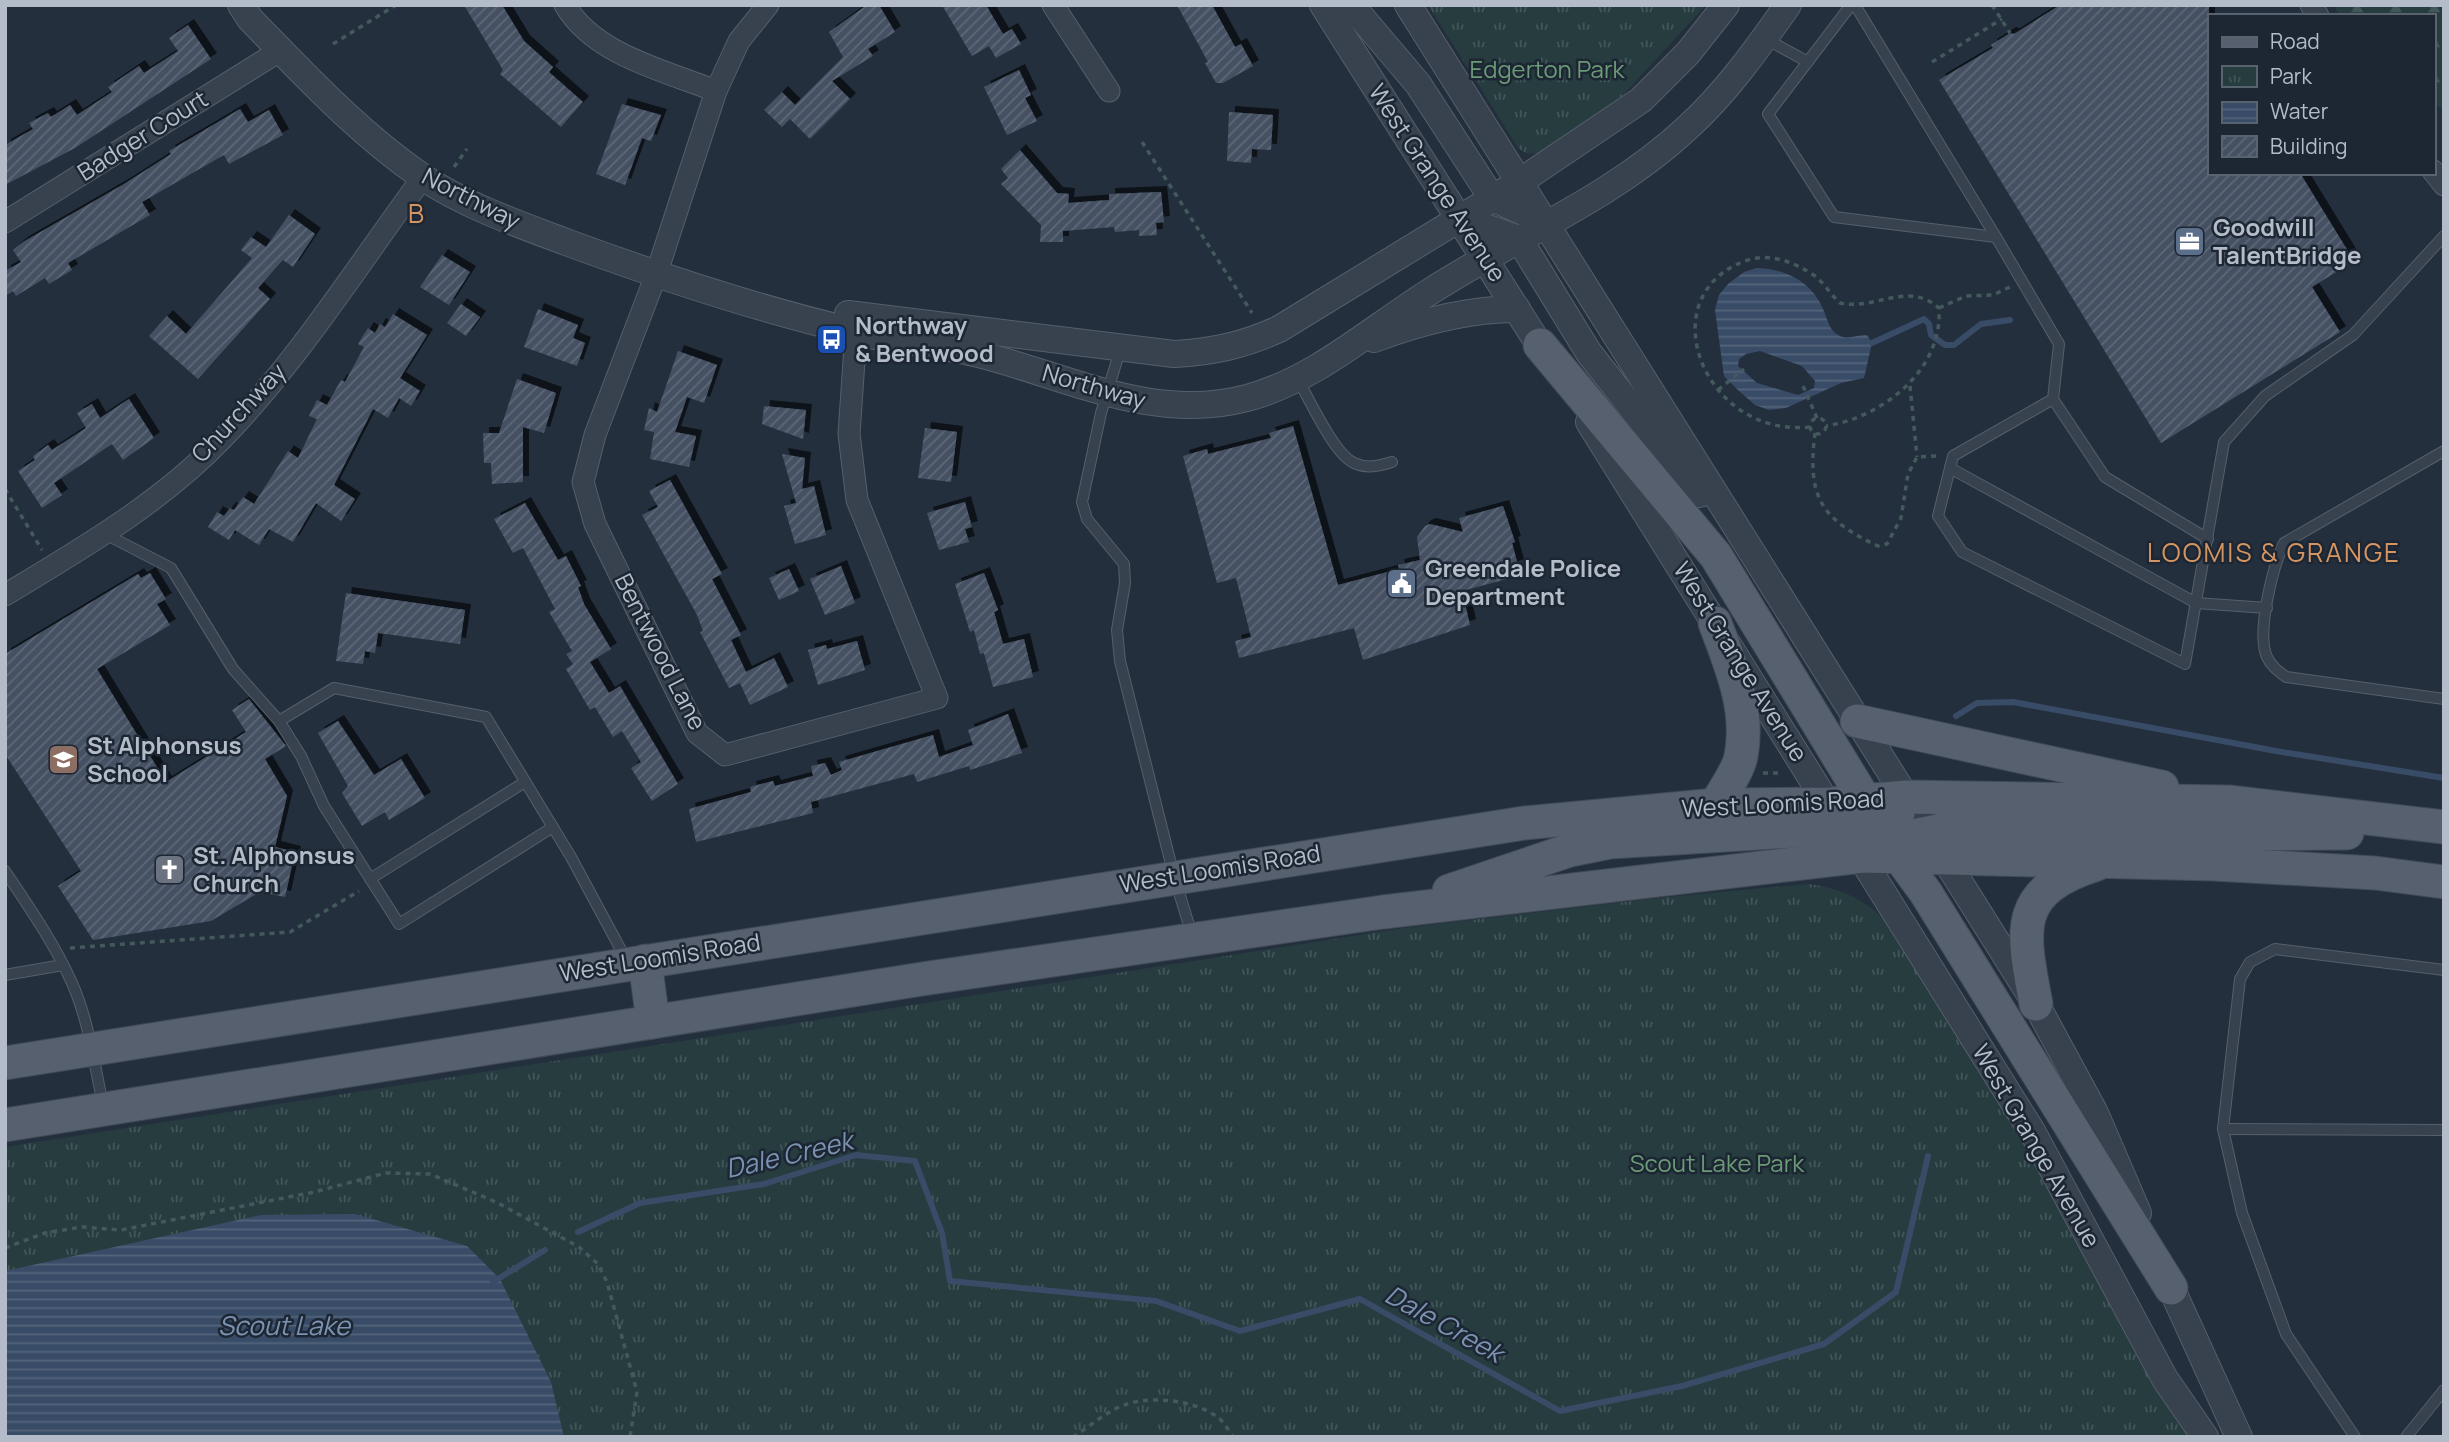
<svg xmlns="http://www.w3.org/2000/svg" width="2449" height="1442" font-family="Manrope,sans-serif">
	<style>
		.forest { fill: url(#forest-firs) }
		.park { fill: url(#park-tufts) }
		.water { fill: url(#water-rules); fill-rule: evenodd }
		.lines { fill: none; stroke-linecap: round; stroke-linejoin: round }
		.stream { stroke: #394c67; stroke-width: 6 }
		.building { fill: url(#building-hatch); filter: url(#shadow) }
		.service-casing { stroke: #565f6c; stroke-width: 12 }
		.minor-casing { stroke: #565f6c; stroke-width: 23 }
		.tertiary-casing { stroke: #565f6c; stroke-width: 28 }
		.primary-casing { stroke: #414a57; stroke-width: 35 }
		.path { stroke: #44595c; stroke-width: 3.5; stroke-dasharray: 5 5; stroke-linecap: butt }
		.service { stroke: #38414e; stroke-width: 10 }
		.minor { stroke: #38414e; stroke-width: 21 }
		.tertiary { stroke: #38414e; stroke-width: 26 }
		.primary { stroke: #56606e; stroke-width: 33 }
		.labels { text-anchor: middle; stroke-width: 5; stroke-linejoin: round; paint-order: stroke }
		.park-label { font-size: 24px; fill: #6b9a76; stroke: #1d2633 }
		.street-label { font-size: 24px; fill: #b4bcc9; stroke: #1d2633 }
		.poi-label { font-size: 24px; font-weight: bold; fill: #b4bcc9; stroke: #1d2633; text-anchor: start }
		.neighbourhood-label { font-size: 26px; letter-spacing: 2px; fill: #d59563; stroke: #1d2633 }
		.water-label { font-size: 26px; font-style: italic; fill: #7c92b1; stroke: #1d2633 }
	</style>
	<defs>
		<pattern id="forest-firs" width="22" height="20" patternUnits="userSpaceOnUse" patternTransform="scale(1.75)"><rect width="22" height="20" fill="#263c3f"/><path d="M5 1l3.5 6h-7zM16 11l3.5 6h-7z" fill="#435659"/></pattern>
		<pattern id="park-tufts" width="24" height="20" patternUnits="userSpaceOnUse" patternTransform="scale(1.75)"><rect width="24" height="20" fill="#263c3f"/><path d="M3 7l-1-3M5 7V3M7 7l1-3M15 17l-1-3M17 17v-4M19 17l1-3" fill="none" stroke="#435659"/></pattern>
		<pattern id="water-rules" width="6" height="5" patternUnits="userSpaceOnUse" patternTransform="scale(1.75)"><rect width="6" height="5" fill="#394c67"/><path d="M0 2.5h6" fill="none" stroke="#53647b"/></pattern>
		<pattern id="building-hatch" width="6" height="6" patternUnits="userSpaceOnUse" patternTransform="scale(1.75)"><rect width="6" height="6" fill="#455162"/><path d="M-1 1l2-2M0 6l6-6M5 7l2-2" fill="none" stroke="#5d6877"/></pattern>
		<filter id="shadow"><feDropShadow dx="6" dy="-6" stdDeviation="0" flood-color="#0009"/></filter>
	</defs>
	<rect width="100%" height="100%" fill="#242f3e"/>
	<path class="forest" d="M2334 5H2444V110L2433 103V16H2339Z"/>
	<g class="park">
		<path d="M1428 5H1706L1622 96 1539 153 1528 154 1519 149Z"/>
		<path d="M1808 884C1840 888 1865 899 1887 923L1986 1077 2191 1437H5V1147L1404 928 1667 897Z"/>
	</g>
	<g class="water">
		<path d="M1757 268C1786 269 1812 282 1823 309 1828 320 1829 331 1840 336 1849 340 1858 334 1867 335L1872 343 1864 378 1841 383 1786 408 1769 410 1755 405 1739 391 1724 376 1715 310 1719 295 1728 284 1744 272ZM1760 351 1802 366 1815 381 1814 388 1798 395 1757 383 1738 366 1739 359 1746 354Z"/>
		<path d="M355 1214 467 1246 500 1279 551 1382 564 1437H5V1271L261 1215Z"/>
	</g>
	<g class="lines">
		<g class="stream">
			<path d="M1872 343 1924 319 1929 324 1931 335 1945 345H1954L1981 324 2010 320"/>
			<path d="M1956 716 1977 703 2013 702 2276 751 2444 778"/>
			<path d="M578 1232 640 1203 764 1184 856 1155 915 1161 942 1233 950 1281 1156 1301 1240 1331 1360 1299 1560 1411 1682 1386 1824 1344 1896 1292 1928 1156"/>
			<path d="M493 1282 545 1250"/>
		</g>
	</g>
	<g class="building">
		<path d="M464 5H502L524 41 553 67 549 72 583 102 561 127 500 74 503 70Z"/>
		<path d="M867 5H879L895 32 868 49 873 56 832 81 850 99 810 139 790 119 782 127 764 110 782 92 795 105 843 57 829 32Z"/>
		<path d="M942 5H986L1003 34 1012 29 1021 44 996 58 989 46 972 56Z"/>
		<path d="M1177 5H1212L1235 47 1241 44 1253 66 1223 83H1216L1205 63 1208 62Z"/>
		<path d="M2060 5H2209V173H2300L2354 261 2312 287 2340 332 2161 443 1939 80 1993 48 1991 45 2010 33 2014 34Z"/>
		<path d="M188 25 211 59 75 148 5 185V145L33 129 29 123 48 113 51 117 70 105 77 115 112 92 108 87 139 66 144 73 178 51 169 38Z"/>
		<path d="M1019 70 1031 95 1025 98 1037 121 1007 135 984 87Z"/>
		<path d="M622 104 661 115 651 141 642 138 625 185 596 174Z"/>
		<path d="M240 109 248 122 269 110 283 135 229 164 224 155 142 202 150 215 68 263 72 270 49 284 45 278 16 296 13 291 5 296V271L21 262 13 250 23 242 124 184 171 154 169 151Z"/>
		<path d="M1229 112 1273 115 1271 150 1252 149 1251 163 1227 161Z"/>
		<path d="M1020 150 1057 193 1069 194 1068 203 1109 200V194L1161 192 1164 222 1156 223 1157 235 1139 236V230L1115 232 1114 227 1063 231V242H1040L1041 225 1001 184 1008 178 1001 169Z"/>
		<path d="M289 215 315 234 293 267 283 260 258 288 270 299 198 379 149 336 167 316 186 334 252 258 241 250 251 237 266 247Z"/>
		<path d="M442 255 470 272 449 305 420 287Z"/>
		<path d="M461 304 480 317 466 336 447 323Z"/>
		<path d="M538 309 578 325 573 338 585 343 577 366 524 347Z"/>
		<path d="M393 314 427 335 400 378 420 391 411 406 399 398 388 418 373 409 334 485 355 499 341 521 316 503 293 542 269 529 259 545 235 530 229 540 208 527 217 512 224 516 230 508 234 510 243 497 254 504 288 451 298 458 317 419 309 416 317 400 327 405 341 380 345 382 364 347 358 344 368 328 375 333 380 324 385 327Z"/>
		<path d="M678 351 717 365 704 403 687 397 675 432 696 436 689 467 650 459 654 432 644 430 649 408 657 412Z"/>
		<path d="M517 379 556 393 544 433 523 427V482L492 484 491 463H484L483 433H499Z"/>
		<path d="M129 399 154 438 123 460 112 444 54 483 62 495 42 508 18 471 35 460 33 456 48 445 52 450 86 428 77 413 92 404 100 418Z"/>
		<path d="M764 406 806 410 803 439 762 424Z"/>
		<path d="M1293 426 1338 585 1399 569 1398 565 1420 560 1417 537 1425 526 1430 524 1463 532 1459 518 1503 506 1515 542 1512 543 1518 565 1512 567 1514 575 1507 576V579L1462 591 1470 625 1363 660 1354 628 1239 658 1235 641 1251 637 1236 578 1217 583 1183 456 1207 449 1208 454 1271 438 1269 433Z"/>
		<path d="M925 428 957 432 951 482 918 478Z"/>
		<path d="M782 454 805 458 802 489 814 486 826 535 795 544 784 506 796 503Z"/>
		<path d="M670 480 722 574 712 579 741 635 731 640 746 672 774 658 788 687 750 705 740 683 729 688 700 632 703 631 697 615 642 515 658 507 649 491Z"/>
		<path d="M965 502 972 527 965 529 969 542 939 550 927 513Z"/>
		<path d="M525 503 558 560 566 556 581 586 578 587 584 604 611 649 590 662 609 693 620 686 678 784 652 801 631 768 641 762 622 731 613 737 595 707 590 710 566 669 573 664 566 654 572 651 549 612 555 609 523 548 513 553 494 519Z"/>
		<path d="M841 566 855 603 825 615 810 579Z"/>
		<path d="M789 569 799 591 779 600 769 578Z"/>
		<path d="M150 573 166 599 157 604 170 625 97 669 166 782 246 732 232 710 249 699 286 746 265 759 287 796 275 847 295 852 285 897 260 892 211 921 93 940 58 886 81 871 5 754V654L138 574 141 578Z"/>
		<path d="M984 573 998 610 994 612 1003 644 1024 639 1033 677 993 687 984 653 980 654 974 630 970 632 955 584Z"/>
		<path d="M346 593 465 610 460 644 378 633 375 653 365 651 363 664 336 661Z"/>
		<path d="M857 641 865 670 818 685 808 650 826 645 827 649Z"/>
		<path d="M1008 714 1022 753 970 770 969 766 917 782 914 774 811 802 813 813 696 842 689 809 751 792 750 787 773 781 775 786 813 776 811 766 825 763 831 775 842 770 839 762 933 735 939 757 973 745 968 730Z"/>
		<path d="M338 721 374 775 401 759 425 798 389 820 385 812 362 826 342 793 348 786 318 733Z"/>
	</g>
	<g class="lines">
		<defs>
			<g id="service">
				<path d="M1851 5 1768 114 1834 217 1996 237 2059 344 2053 399 1953 456 1938 516 1962 552 2185 664 2224 442 2265 396 2353 335 2444 236"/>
				<path d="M1855 5 1996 237"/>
				<path d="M1764 38 1808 62"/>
				<path d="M1121 347 1101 413 1082 502 1087 519 1124 564 1125 583 1117 630 1120 661 1174 876 1192 935"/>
				<path d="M1298 380C1310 400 1334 454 1354 463 1367 469 1379 466 1392 462"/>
				<path d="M2053 399 2105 477 2208 539"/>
				<path d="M2444 451 2284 543C2273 566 2256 633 2267 657 2271 666 2278 671 2286 677L2444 699"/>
				<path d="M1950 468 2196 603 2267 608"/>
				<path d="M105 534 171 568 233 669 279 721 334 688 486 717 571 857 627 961"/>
				<path d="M279 721 301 756 324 806 399 924 553 827"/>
				<path d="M5 871C29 907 54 943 72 983 89 1021 94 1064 103 1104"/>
				<path d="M370 879 525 782"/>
				<path d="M5 975 63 965"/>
				<path d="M2223 1129 2444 1130"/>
				<path d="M2355 1437 2286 1334 2242 1213 2223 1129 2240 979 2250 962 2275 949 2444 970"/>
				<path d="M2406 1437 2444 1390"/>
			</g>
			<g id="minor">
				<path d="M565 5C594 55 666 71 716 91"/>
				<path d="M768 5 739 41 716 91 656 275 595 435 583 482 595 524 697 733 725 755 937 698 857 500 849 434 857 317"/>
				<path d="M1053 5 1109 91"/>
				<path d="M2311 5 2318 16"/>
				<path d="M2433 171 2444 185"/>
				<path d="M5 222 281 50"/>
				<path d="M5 595C81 549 159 504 221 440 298 361 358 265 423 177"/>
			</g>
			<g id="tertiary">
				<path d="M241 5 250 19C304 74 357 132 421 176 464 205 518 224 566 242 661 277 758 309 856 332 896 341 938 344 978 354 1067 376 1153 423 1247 398 1315 380 1372 328 1431 291 1515 237 1612 198 1686 129 1726 93 1757 49 1788 5"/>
				<path d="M1323 5 1549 360"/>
				<path d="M1351 5 1418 84 1492 198 1548 223"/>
				<path d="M1408 5 2036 1004 2095 1113 2138 1213"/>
				<path d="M1460 218 1519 239 1589 353 1700 494"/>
				<path d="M848 314 1174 354C1213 352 1244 345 1279 329L1521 181 1641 100 1688 53 1726 5"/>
				<path d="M1374 339C1419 322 1469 309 1517 309"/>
				<path d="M1589 422 2033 1133 2165 1379 2205 1437"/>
				<path d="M2163 1270 2239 1437"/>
			</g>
			<g id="primary">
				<path d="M1540 345 1716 556 1866 802 1905 837 1941 855"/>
				<path d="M1715 623C1731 666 1750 709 1741 756 1738 772 1723 791 1716 805"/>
				<path d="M1857 721 2162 787"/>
				<path d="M1895 840 1961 826 2237 834 2347 833"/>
				<path d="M1887 847 1904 863 1926 893 2171 1288"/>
				<path d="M1449 891 1570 850 1610 842 1844 828 1887 822 1898 813"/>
				<path d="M645 961 653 1022"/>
				<path d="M2036 1004C2022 930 2012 891 2097 864"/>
				<path d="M5 1063 1524 823 1716 805 1830 804 1906 797 2229 802 2444 827"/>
				<path d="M5 1125 922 979 1383 912 1862 856 2214 864 2375 873 2444 882"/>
			</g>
		</defs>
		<use href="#service" class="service-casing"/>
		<use href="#minor" class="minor-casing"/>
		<use href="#tertiary" class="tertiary-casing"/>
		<use href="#primary" class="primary-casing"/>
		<g class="path">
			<path d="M1992 5 2010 33"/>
			<path d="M333 44 396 5"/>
			<path d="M1932 62 2002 19"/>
			<path d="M1142 142 1252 313"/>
			<path d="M454 167 467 149"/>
			<path d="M1939 308 1966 296 1993 295 2010 287"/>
			<path d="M1803 386 1817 418"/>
			<path d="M1910 386 1917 457"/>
			<path d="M1718 390 1744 369"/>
			<circle cx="1818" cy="426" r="8"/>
			<path d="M1810 427C1703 438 1649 296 1745 261 1770 252 1794 262 1815 276 1825 284 1831 295 1840 303 1875 311 1907 280 1939 308 1943 370 1883 417 1826 426"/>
			<path d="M1815 433C1807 496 1820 519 1878 546L1887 544 1901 518 1908 474 1917 457 1938 456"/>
			<path d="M5 489 42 550"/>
			<path d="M1763 773H1780"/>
			<path d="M70 948 290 932 359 891"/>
			<path d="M5 1248 45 1233 82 1227 121 1230 314 1192 386 1173 430 1174 496 1202 579 1247 598 1264 607 1282 637 1392 630 1437"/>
			<path d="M1073 1437C1089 1427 1107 1411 1124 1405 1151 1395 1197 1400 1220 1419 1225 1424 1229 1431 1233 1437"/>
		</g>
		<use href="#service" class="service"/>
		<use href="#minor" class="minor"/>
		<use href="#tertiary" class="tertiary"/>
		<use href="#primary" class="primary"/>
	</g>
	<defs>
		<symbol id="office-square" viewBox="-11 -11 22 22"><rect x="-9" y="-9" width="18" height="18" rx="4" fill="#5c6f8a" stroke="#1d2633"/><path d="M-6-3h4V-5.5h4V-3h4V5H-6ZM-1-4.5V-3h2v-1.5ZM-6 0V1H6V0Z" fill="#fff"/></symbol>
		<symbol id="bus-square" viewBox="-11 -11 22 22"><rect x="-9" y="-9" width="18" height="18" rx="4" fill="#1a4fb4" stroke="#1d2633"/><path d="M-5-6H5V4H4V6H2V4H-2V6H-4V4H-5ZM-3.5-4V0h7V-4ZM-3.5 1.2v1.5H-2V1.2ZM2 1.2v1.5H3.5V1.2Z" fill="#fff"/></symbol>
		<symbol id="civic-square" viewBox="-11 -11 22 22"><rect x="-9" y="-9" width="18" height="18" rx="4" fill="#5c6f8a" stroke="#1d2633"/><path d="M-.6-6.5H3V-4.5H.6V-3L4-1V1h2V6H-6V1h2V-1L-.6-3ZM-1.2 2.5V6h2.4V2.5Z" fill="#fff"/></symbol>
		<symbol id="school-square" viewBox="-11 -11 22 22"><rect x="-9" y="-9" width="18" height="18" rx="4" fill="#8d6e63" stroke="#1d2633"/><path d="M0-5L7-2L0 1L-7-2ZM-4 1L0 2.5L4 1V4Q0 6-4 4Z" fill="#fff"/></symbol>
		<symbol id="church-square" viewBox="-11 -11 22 22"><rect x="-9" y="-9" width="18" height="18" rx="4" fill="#6b7280" stroke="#1d2633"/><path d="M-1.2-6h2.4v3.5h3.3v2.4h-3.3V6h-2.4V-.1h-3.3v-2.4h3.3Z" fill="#fff"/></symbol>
	</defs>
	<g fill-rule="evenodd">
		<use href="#office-square" x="2172" y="224" width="35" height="35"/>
		<use href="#bus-square" x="814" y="322" width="35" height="35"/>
		<use href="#civic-square" x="1384" y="566" width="35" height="35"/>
		<use href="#school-square" x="46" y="742" width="35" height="35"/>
		<use href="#church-square" x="152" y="852" width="35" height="35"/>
	</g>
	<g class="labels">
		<g class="park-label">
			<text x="1547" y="78">Edgerton Park</text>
			<text x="1717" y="1172">Scout Lake Park</text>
		</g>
		<g class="street-label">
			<text transform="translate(143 136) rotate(-32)" y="8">Badger Court</text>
			<text transform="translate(1437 183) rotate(57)" y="8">West Grange Avenue</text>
			<text transform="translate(471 199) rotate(27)" y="8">Northway</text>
			<text transform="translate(1094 387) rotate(16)" y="8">Northway</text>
			<text transform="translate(239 413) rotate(-47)" y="8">Churchway</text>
			<text transform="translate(660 652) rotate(63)" y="8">Bentwood Lane</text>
			<text transform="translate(1740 662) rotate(58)" y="8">West Grange Avenue</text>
			<text transform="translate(1783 804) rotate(-3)" y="8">West Loomis Road</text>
			<text transform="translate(1220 869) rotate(-9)" y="8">West Loomis Road</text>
			<text transform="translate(660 958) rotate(-9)" y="8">West Loomis Road</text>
			<text transform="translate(2036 1146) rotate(60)" y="8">West Grange Avenue</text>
		</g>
		<g class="poi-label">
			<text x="2213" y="236">Goodwill<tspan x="2213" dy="28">TalentBridge</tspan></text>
			<text x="855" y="334">Northway<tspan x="855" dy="28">&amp; Bentwood</tspan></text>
			<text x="1425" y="577">Greendale Police<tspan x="1425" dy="28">Department</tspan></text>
			<text x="87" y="754">St Alphonsus<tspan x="87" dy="28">School</tspan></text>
			<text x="193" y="864">St. Alphonsus<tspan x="193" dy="28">Church</tspan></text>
		</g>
		<g class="neighbourhood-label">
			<text x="417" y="223">B</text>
			<text x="2274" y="562">LOOMIS &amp; GRANGE</text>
		</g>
		<g class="water-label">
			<text transform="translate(789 1155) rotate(-13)" y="9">Dale Creek</text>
			<text transform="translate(1444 1324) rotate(29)" y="9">Dale Creek</text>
			<text x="284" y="1335">Scout Lake</text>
		</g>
	</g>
	<rect width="2449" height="1442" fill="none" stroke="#b4bcc9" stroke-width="14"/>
	<rect x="2208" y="14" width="228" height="161" fill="#1d2633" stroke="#59626f" stroke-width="2"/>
	<rect x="2222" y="37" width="35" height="10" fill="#56606e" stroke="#59626f" stroke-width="2"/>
	<text x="2270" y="49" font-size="21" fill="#b4bcc9">Road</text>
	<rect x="2222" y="66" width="35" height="21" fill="url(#park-tufts)" stroke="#59626f" stroke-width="2"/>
	<text x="2270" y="84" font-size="21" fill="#b4bcc9">Park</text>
	<rect x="2222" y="102" width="35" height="21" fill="url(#water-rules)" stroke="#59626f" stroke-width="2"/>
	<text x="2270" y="119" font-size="21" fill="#b4bcc9">Water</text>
	<rect x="2222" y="136" width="35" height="21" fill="url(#building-hatch)" stroke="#59626f" stroke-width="2"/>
	<text x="2270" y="154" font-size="21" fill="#b4bcc9">Building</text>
</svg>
